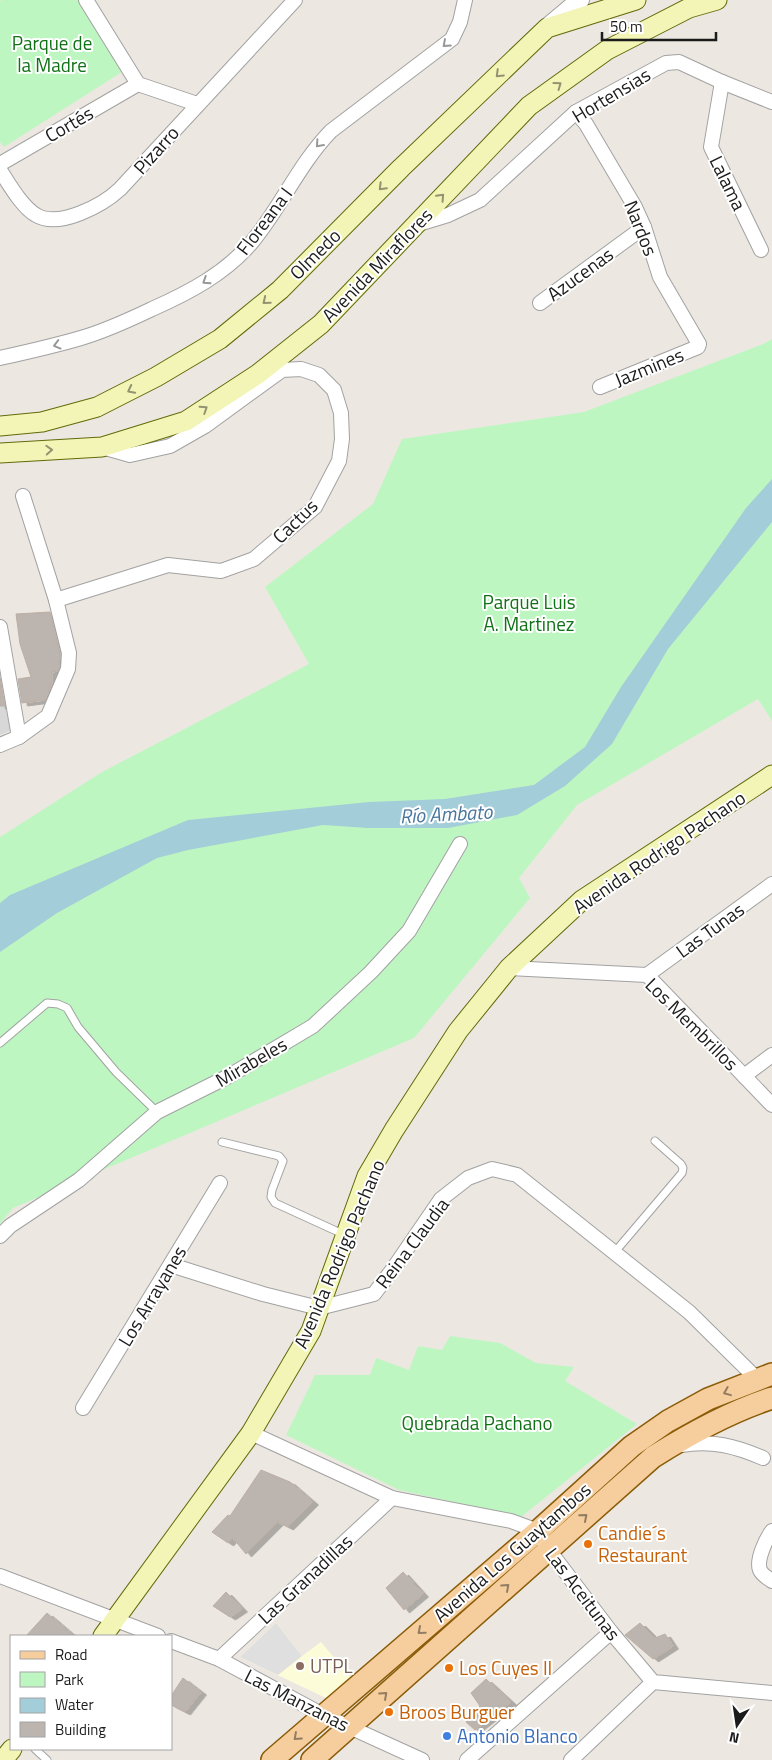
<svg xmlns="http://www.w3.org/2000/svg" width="772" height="1760" font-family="'Titillium Web',sans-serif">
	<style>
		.residential { fill: #d9d8d8 }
		.education { fill: #fdfcd9 }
		.park { fill: #bef6c2 }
		.parking { fill: #dfdfdf }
		.water { fill: #a3cdd8 }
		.building { fill: #bcb4ae; stroke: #bdaea4; filter: url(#shadow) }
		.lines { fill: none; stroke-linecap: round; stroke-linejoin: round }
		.service-casing { stroke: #a2a2a2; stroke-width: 9 }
		.minor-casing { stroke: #a2a2a2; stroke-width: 16 }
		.tertiary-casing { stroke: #a2a2a2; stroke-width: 20 }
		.secondary-casing { stroke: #626a0a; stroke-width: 21 }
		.primary-casing { stroke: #8a5c08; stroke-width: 24 }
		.service { stroke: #fff; stroke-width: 7 }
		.minor { stroke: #fff; stroke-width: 14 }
		.tertiary { stroke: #fff; stroke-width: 18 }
		.secondary { stroke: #f3f5b6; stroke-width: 19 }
		.primary { stroke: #f6cd9c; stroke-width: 21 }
		.oneway { stroke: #989898 }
		.oneway2 { stroke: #929370 }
		.oneway3 { stroke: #937d62 }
		.food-dot { fill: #e8710a; stroke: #fff; stroke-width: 2 }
		.education-dot { fill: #8d6e63; stroke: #fff; stroke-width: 2 }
		.shop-dot { fill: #3f7fe0; stroke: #fff; stroke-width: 2 }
		.labels { text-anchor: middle; stroke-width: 4; stroke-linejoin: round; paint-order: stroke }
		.park-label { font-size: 19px; fill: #107116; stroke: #fff }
		.street-label { font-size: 19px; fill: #1b1b1b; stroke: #fff }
		.food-label { font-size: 19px; fill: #c56008; stroke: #fff; text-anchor: start }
		.education-label { font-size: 19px; fill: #785e54; stroke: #fff; text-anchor: start }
		.shop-label { font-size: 19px; fill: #366cbe; stroke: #fff; text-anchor: start }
		.water-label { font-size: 20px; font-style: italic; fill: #4a769d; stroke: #fff }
	</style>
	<defs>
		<filter id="shadow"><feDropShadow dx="5.5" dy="3" stdDeviation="0" flood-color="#0004"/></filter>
	</defs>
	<rect width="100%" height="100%" fill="#ece8e1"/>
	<path class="residential" d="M0 651 15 729 0 735Z"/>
	<path class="education" d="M276 1623 302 1656 321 1642 353 1680 328 1699 240 1657Z"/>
	<g class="park">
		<path d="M2 0H80L125 70 4 147 0 142V1Z"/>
		<path d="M772 339V721L758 699 577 805 519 878 530 898 414 1038 13 1208 0 1224V837L102 772 309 664 265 587 373 504 402 439 584 412 763 344Z"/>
		<path d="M450 1336 500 1343 536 1363 574 1367 565 1381 637 1424 521 1517 399 1490 286 1435 315 1375H370L376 1358 409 1370 418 1346 442 1350Z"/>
	</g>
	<path class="parking" d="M276 1623 302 1656 278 1675 240 1657Z"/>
	<path class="water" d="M772 479V522L668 649 612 744 565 786 517 815 448 828H368L323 825 188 850 157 858 57 913 0 952V903L10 895 188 820 369 802 445 799 534 785 585 747 621 687 746 508Z"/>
	<g class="building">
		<path d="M50 612 60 654 59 667 58 671 52 672V683L45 700 22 703 18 679 31 677 20 644 16 614Z"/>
		<path d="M0 678 5 706H0Z"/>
		<path d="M261 1470 290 1482 313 1502 288 1527 278 1522 246 1554 233 1538 228 1543 212 1532 228 1515 230 1516Z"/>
		<path d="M403 1572 423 1594 404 1610 386 1588Z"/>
		<path d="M226 1592 242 1609 230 1617 213 1606Z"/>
		<path d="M47 1613 74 1636H26Z"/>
		<path d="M640 1623 655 1638 665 1634 673 1646 653 1659 625 1635Z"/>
		<path d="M183 1678 201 1692 185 1712 171 1705V1696Z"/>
		<path d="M486 1679 511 1702 475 1730 466 1722 480 1706 471 1693Z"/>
	</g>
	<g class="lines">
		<defs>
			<g id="service">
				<path d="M0 1043 47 1003 58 1004 67 1008 78 1027 116 1072 157 1112"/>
				<path d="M222 1142 279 1156 283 1161 272 1190 271 1197 275 1203 345 1235"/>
				<path d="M614 1253 682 1173 683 1168 681 1164 655 1141"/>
				<path d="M35 1749 47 1760"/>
			</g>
			<g id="minor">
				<path d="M86 0 138 84 197 104"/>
				<path d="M722 82 711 147 761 250"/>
				<path d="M576 112 586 124 635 207 644 227 660 277 699 344 698 347 600 387"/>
				<path d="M0 164 138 84"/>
				<path d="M0 170C9 184 22 207 36 215 59 229 103 205 120 189L295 0"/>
				<path d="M415 225 448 215 480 200 576 112 666 63 679 62 722 82 772 102"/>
				<path d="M540 303 644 227"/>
				<path d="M0 358C27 352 54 346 81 338 105 331 129 320 152 309 188 293 225 274 252 242 281 207 299 164 331 131L452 39 460 22 465 0"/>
				<path d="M56 600 168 565 221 571 254 559 315 507 339 461 342 439 341 413 334 390 319 375 301 369 282 370 205 426 170 446 130 455 102 447"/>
				<path d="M0 627 19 737"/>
				<path d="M0 745 19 737 48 716 68 669 69 653 56 600 23 496"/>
				<path d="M509 968 647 975 772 1105"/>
				<path d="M647 975 772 884"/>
				<path d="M744 1076 772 1055"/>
				<path d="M0 1236 10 1226 79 1180 157 1112 229 1076 313 1026 371 972 409 931 460 844"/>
				<path d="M171 1265 263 1294 319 1308 374 1294 393 1269 441 1199 468 1178 492 1169 517 1175 689 1312 757 1379"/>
				<path d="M83 1408 220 1183"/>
				<path d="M251 1433 392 1498 511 1521 538 1531 548 1549 611 1632 653 1682 772 1693"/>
				<path d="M681 1445C712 1440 735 1446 763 1458"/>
				<path d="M772 1531C766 1539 756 1560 760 1570 762 1575 768 1578 772 1581"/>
				<path d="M0 1576 158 1636"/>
				<path d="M171 1641 219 1659 323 1715 422 1760"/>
				<path d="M219 1659 392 1498"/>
				<path d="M467 1760 611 1632"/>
				<path d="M571 1760 653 1682"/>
			</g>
			<path id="tertiary" d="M548 27 580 0"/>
			<g id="secondary">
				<path d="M0 426 42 422 97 407 156 377 220 339 280 290 401 168 547 28 636 0"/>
				<path d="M0 453 102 447 186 421 258 374 321 324 529 106 607 50 689 8 717 0"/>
				<path d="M103 1636 251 1433 311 1331 367 1176 394 1130 458 1031 509 968 582 900 772 775"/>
				<path d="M3 1760 12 1749"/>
			</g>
			<g id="primary">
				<path d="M272 1760 538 1531 632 1446 668 1421 708 1399 772 1374"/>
				<path d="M312 1760 653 1457C691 1433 729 1412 772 1398"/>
			</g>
		</defs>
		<use href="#service" class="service-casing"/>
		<use href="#minor" class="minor-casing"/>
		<use href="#tertiary" class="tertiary-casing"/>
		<use href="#secondary" class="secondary-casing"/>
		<use href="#primary" class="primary-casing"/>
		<use href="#service" class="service"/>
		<use href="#minor" class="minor"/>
		<use href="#tertiary" class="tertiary"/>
		<use href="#secondary" class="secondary"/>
		<use href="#primary" class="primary"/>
	</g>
	<defs><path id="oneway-chevron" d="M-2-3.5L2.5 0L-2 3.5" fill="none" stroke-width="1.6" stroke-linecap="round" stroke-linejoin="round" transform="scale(1.25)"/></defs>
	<g class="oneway">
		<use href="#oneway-chevron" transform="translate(446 44) rotate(138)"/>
		<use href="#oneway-chevron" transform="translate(319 144) rotate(132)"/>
		<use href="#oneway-chevron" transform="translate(206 281) rotate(147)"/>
		<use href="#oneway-chevron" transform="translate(57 345) rotate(165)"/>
	</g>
	<g class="oneway2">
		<use href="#oneway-chevron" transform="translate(499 74) rotate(136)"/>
		<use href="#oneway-chevron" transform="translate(558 85) rotate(-36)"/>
		<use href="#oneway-chevron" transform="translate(382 187) rotate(135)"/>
		<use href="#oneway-chevron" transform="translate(441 197) rotate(-47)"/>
		<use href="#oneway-chevron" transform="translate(266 301) rotate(141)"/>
		<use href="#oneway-chevron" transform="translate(131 390) rotate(153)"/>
		<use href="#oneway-chevron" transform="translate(204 409) rotate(-33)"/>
		<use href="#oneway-chevron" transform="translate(49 450) rotate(-3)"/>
	</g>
	<g class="oneway3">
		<use href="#oneway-chevron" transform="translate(727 1392) rotate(158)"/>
		<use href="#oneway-chevron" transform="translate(584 1517) rotate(-41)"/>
		<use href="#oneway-chevron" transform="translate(506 1587) rotate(-42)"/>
		<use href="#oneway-chevron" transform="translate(421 1631) rotate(139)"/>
		<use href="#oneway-chevron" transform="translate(384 1695) rotate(-42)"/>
		<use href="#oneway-chevron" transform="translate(297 1737) rotate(138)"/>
	</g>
	<g class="food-dot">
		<circle cx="588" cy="1544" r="5"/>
		<circle cx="449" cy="1668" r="5"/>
		<circle cx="389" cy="1712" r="5"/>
	</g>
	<circle class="education-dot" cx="300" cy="1666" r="5"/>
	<circle class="shop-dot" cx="447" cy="1736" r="5"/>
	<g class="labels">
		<g class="park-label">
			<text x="52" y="50">Parque de<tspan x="52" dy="22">la Madre</tspan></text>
			<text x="529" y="609">Parque Luis<tspan x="529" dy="22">A. Martinez</tspan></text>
			<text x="477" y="1430">Quebrada Pachano</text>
		</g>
		<g class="street-label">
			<text transform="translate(611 95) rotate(-31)" y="7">Hortensias</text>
			<text transform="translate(69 124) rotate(-30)" y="7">Cortés</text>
			<text transform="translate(156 150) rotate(-48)" y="7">Pizarro</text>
			<text transform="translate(728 183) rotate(64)" y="7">Lalama</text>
			<text transform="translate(264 221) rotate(-53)" y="7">Floreana I</text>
			<text transform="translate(641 228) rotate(68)" y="7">Nardos</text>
			<text transform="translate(315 254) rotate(-45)" y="7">Olmedo</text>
			<text transform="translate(377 265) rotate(-46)" y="7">Avenida Miraflores</text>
			<text transform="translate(580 274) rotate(-36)" y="7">Azucenas</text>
			<text transform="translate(649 367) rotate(-22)" y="7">Jazmines</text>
			<text transform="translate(295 521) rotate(-44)" y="7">Cactus</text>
			<text transform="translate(659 852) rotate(-34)" y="7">Avenida Rodrigo Pachano</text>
			<text transform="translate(710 930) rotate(-36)" y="7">Las Tunas</text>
			<text transform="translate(692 1024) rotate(45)" y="7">Los Membrillos</text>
			<text transform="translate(251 1062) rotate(-30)" y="7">Mirabeles</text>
			<text transform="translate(412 1243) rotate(-53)" y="7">Reina Claudia</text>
			<text transform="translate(339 1254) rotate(-67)" y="7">Avenida Rodrigo Pachano</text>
			<text transform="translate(152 1296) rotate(-59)" y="7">Los Arrayanes</text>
			<text transform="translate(512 1552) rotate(-41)" y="7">Avenida Los Guaytambos</text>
			<text transform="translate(305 1579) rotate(-43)" y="7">Las Granadillas</text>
			<text transform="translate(583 1594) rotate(53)" y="7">Las Aceitunas</text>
			<text transform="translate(297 1700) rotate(27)" y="7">Las Manzanas</text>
		</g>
		<g class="food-label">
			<text x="598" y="1540">Candie´s<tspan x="598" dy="22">Restaurant</tspan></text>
			<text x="459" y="1675">Los Cuyes II</text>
			<text x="399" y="1719">Broos Burguer</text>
		</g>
		<g class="education-label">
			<text x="310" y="1673">UTPL</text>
		</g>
		<g class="shop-label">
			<text x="457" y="1743">Antonio Blanco</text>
		</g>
		<g class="water-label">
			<text transform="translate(446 814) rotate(-3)" y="7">Río Ambato</text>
		</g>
	</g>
	<rect x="10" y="1635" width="162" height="115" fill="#ffffff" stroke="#a4a4a4"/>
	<rect x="20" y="1651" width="25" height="8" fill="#f6cd9c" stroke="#a4a4a4"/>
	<text x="55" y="1660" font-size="15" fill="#1b1b1b">Road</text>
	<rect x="20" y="1672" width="25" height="15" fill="#bef6c2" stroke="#a4a4a4"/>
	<text x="55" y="1685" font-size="15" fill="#1b1b1b">Park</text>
	<rect x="20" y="1698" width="25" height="15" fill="#a3cdd8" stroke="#a4a4a4"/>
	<text x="55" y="1710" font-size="15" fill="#1b1b1b">Water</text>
	<rect x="20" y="1722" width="25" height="15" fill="#bcb4ae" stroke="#a4a4a4"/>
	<text x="55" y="1735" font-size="15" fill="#1b1b1b">Building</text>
	<g transform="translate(737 1725) rotate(193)" stroke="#ffffff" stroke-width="4" paint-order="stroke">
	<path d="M0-4L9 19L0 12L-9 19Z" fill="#1b1b1b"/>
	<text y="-8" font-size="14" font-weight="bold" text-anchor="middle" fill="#1b1b1b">N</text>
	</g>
	<path d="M602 32v8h114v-8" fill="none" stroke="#1b1b1b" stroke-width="2.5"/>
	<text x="610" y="32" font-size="15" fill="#1b1b1b" stroke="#ffffff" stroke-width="4" paint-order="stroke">50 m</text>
</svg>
